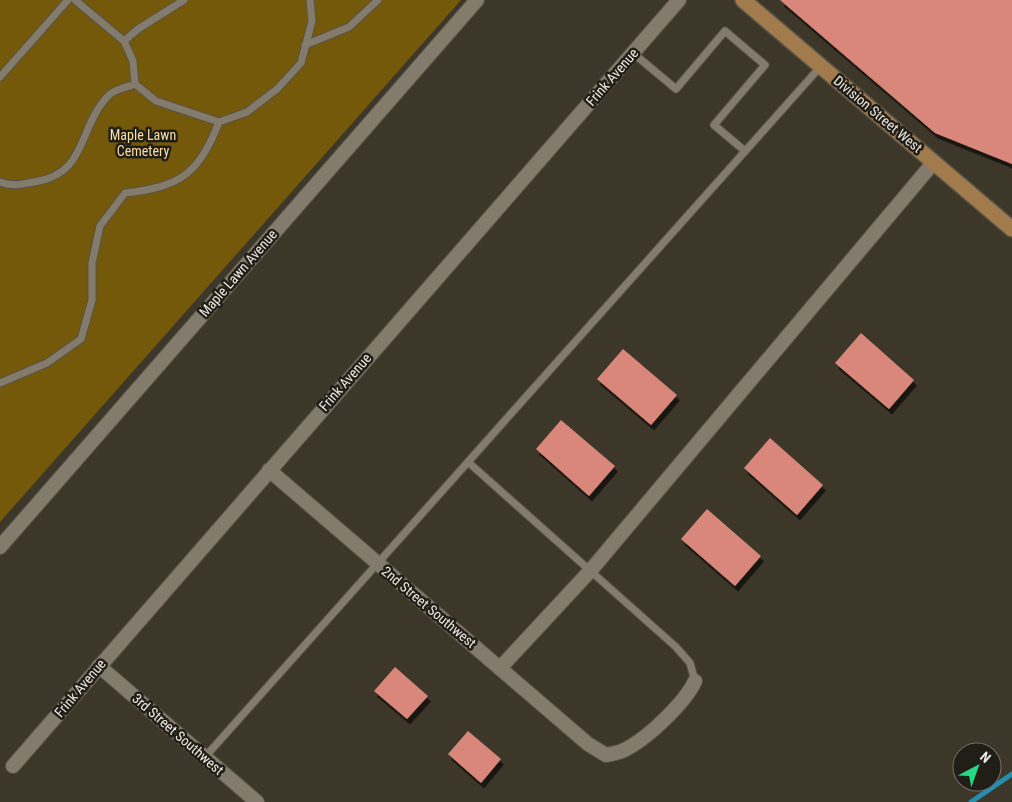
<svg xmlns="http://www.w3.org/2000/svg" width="1012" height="802" font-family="'Roboto Condensed',sans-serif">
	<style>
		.green { fill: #74590b }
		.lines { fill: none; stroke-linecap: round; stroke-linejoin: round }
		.stream { stroke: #248eaf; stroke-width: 5 }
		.building { fill: #d9877a; filter: url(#shadow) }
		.lane-casing { stroke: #585348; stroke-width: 9 }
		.street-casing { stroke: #585348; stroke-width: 16 }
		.secondary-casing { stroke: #585348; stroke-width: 18 }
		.lane { stroke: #837c6d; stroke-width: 7 }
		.street { stroke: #837c6d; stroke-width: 14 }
		.secondary { stroke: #a17b4c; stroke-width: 15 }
		.labels { text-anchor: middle; stroke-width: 5; stroke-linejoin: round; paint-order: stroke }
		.street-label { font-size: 14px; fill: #ede9e1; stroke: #211e18 }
		.park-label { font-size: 14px; fill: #f8dea3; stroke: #211e18 }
	</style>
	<defs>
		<filter id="shadow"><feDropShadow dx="3" dy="5.5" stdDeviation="0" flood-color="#0009"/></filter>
	</defs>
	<rect width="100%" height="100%" fill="#3d372a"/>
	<path class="green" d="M0 0H461L0 522Z"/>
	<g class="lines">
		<path class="stream" d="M971 802 1012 774"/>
	</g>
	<g class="building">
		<path d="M780 0H1012V164L935 133Z"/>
		<path d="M861 333 914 380 889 409 835 363Z"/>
		<path d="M623 349 677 395 651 425 597 379Z"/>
		<path d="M561 420 615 466 589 496 536 449Z"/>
		<path d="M770 438 823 485 797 515 744 468Z"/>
		<path d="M707 509 761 556 735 586 681 539Z"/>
		<path d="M395 667 428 696 407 719 374 691Z"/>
		<path d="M468 731 501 759 481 783 448 754Z"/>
	</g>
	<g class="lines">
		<defs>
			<g id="lane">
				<path d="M124 41 138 29 184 0"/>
				<path d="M305 45 349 27 378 0"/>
				<path d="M633 53 676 89 725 31 765 65 714 125 745 151"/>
				<path d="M0 77 68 0"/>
				<path d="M135 84 156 101 219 122"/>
				<path d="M0 182C12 187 22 184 34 182 89 174 77 126 110 94 116 89 128 87 135 84L133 61 124 41 75 0"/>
				<path d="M0 383 47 363 81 339 92 300V263L100 226 125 193C180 187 199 174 219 122L247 112 277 89 301 63 312 21 310 0"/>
				<path d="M468 462 676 647 690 663 695 681"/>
				<path d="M205 757 821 66"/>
			</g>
			<g id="street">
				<path d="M269 470 588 744 606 755C611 754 617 753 622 751 645 741 685 703 695 681"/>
				<path d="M0 547 477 0"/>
				<path d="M99 666 257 802"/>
				<path d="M500 668 591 570 934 162"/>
				<path d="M13 766 679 0"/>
			</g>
			<path id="secondary" d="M743 0 1012 229"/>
		</defs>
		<use href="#lane" class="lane-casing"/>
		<use href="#street" class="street-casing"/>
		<use href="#secondary" class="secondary-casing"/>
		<use href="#lane" class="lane"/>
		<use href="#street" class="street"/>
		<use href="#secondary" class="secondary"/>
	</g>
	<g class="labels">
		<g class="street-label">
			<text transform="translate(612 77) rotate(-49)" y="5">Frink Avenue</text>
			<text transform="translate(878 114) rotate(40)" y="5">Division Street West</text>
			<text transform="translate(238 273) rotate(-49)" y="5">Maple Lawn Avenue</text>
			<text transform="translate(345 382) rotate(-49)" y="5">Frink Avenue</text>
			<text transform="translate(429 607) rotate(40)" y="5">2nd Street Southwest</text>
			<text transform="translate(80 688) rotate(-50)" y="5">Frink Avenue</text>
			<text transform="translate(178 734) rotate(41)" y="5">3rd Street Southwest</text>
		</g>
		<g class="park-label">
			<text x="143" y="140">Maple Lawn<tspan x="143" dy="16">Cemetery</tspan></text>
		</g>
	</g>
	<g transform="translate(977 767) rotate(41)"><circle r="24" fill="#211e18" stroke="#736f68"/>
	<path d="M0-4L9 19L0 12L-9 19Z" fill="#24d886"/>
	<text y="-8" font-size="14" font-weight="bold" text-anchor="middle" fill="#ede9e1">N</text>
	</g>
</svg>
